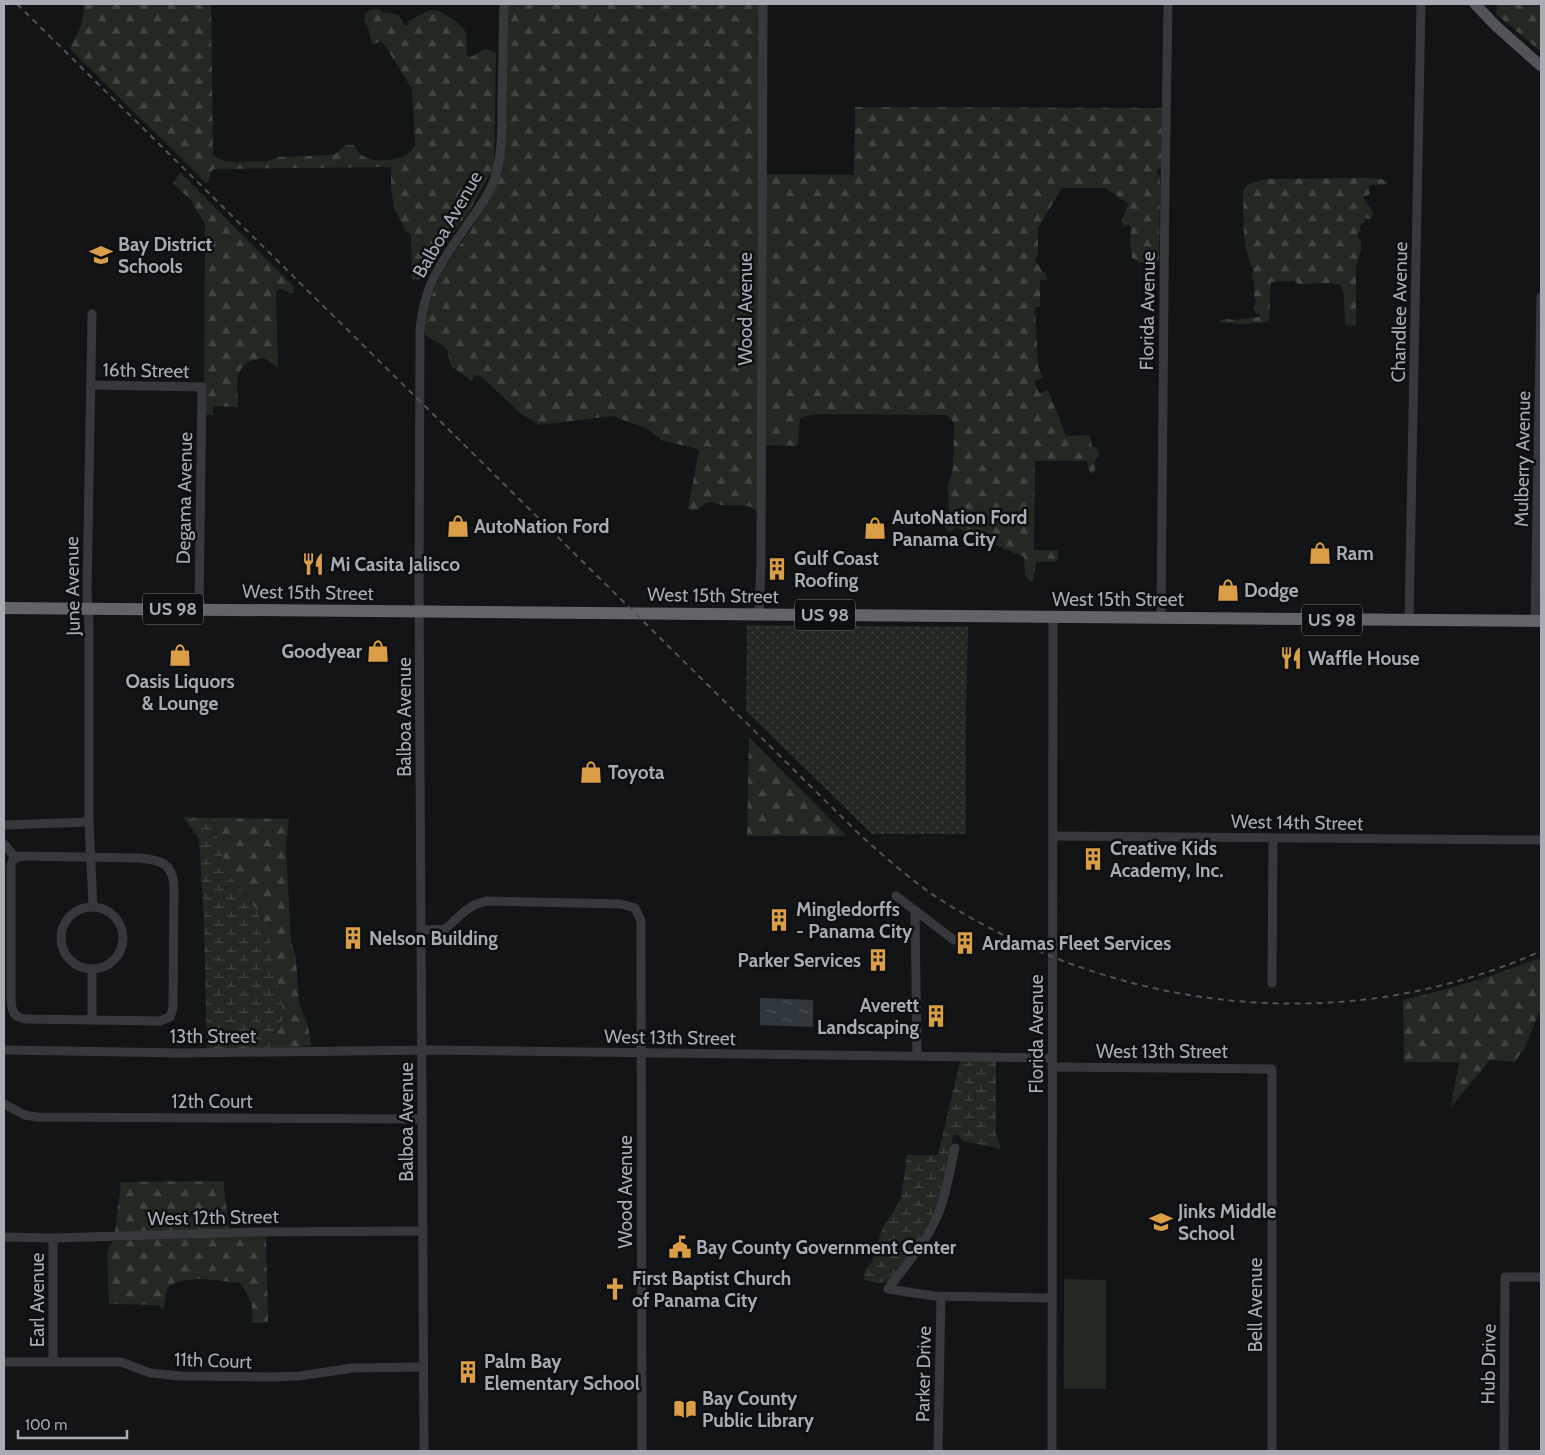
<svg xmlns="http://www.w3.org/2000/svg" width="1545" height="1455" font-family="Cabin,sans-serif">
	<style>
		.grass { fill: url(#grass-dots) }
		.forest { fill: url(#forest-firs) }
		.wetland { fill: url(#wetland-marsh) }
		.pitch { fill: #222923 }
		.water { fill: url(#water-ripples) }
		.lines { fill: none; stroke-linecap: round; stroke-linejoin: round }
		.minor { stroke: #37383b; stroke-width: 9 }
		.major { stroke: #515358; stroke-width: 11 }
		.highway { stroke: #62646a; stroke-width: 12 }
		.rail { stroke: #505256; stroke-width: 2; stroke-dasharray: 6 5; stroke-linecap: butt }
		.labels { text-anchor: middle; stroke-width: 5; stroke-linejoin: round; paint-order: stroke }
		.shield { fill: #0e0f10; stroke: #797c82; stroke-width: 1 }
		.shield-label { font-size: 18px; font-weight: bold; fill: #a7abb3 }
		.street-label { font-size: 19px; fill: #a7abb3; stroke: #0e0f10 }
		.poi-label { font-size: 19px; font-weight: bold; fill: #a7abb3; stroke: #0e0f10; text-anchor: start }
	</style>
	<defs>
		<pattern id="grass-dots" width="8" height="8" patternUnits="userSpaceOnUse" patternTransform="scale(1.25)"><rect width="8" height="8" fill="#222923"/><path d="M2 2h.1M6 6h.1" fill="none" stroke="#3f4541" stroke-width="1.8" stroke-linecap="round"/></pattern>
		<pattern id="forest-firs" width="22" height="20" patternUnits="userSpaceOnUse" patternTransform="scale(1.25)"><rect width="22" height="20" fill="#222923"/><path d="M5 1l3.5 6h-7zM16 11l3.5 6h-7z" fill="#3f4541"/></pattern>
		<pattern id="wetland-marsh" width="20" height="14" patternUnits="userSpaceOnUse" patternTransform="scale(1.25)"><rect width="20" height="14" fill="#222923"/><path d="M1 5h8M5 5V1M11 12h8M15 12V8" fill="none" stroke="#3f4541"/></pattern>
		<pattern id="water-ripples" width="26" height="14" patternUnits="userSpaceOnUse" patternTransform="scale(1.25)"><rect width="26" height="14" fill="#30383e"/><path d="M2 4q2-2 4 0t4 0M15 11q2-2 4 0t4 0" fill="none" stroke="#4b5258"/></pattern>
	</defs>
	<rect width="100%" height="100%" fill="#131415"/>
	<path class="grass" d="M747 625 968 627 966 719V834H872L746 711Z"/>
	<g class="forest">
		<path d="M84 4H211L213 156 224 161 235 162 268 161 279 157 334 155 346 145H354C355 147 356 150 358 152 368 164 399 162 410 152 411 151 414 147 415 145L412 89 384 44 379 41 377 43 372 44 368 27 364 20 366 12 373 9H379L383 12 399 15 404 25H408L409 21C429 11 433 4 452 19 457 22 464 27 466 33 468 41 465 49 468 57L473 56 485 49 496 52 494 167 471 208 438 256 428 272 421 279 412 280 411 233 406 232 394 207 391 188V167L213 169 207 184 70 49C77 35 85 20 84 4Z"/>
		<path d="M508 4H759L757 333V511C746 502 734 507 722 505 718 505 714 502 710 502 704 502 702 507 697 510L688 509 699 450 694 448 663 441 646 428 612 416 539 425 520 413 481 376 476 375 473 377 472 381 451 366 447 350 444 346 426 336 425 332 426 319 429 303 441 273 478 218 496 186Z"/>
		<path d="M1497 4H1541V48L1539 50 1496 14Z"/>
		<path d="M855 107 1162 108 1161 167 1157 170V174L1160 177 1159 262 1140 263 1132 258 1130 241 1131 227 1129 225 1124 227 1122 221 1128 204 1106 188H1062L1038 228V254L1035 260 1043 272 1046 274 1047 280H1040V307H1035L1038 366 1043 378 1034 381 1039 393 1048 390 1066 436 1090 435 1092 446C1098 448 1099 451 1099 457L1095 460V471L1092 474 1089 471 1087 461H1035L1034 550H1057L1058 551V559L1055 562H1036L1033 581 1031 582 1025 575 1024 557 955 527 950 533 941 523V514L949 513 948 486 953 468 954 430V423L948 416 945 415 817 414 805 416 800 419 798 444 796 446 765 445 766 174 854 175Z"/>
		<path d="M180 172 289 282 293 286 294 292 290 294 285 290 278 289 276 294 278 368 264 358C232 362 237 381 238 407L213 406V415H204L205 224 190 199 173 184Z"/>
		<path d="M1366 178 1381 179 1387 182V184L1379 185H1369L1370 194 1363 197 1374 214 1370 219 1363 218 1365 222 1362 223 1360 227 1361 232H1358V238L1361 239V250L1356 266V325L1353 326 1345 325 1344 295 1341 285 1332 283 1299 284 1294 281 1271 282 1269 322 1241 324 1220 322V320L1227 319 1234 320 1259 317 1261 315 1256 313 1253 308 1256 302 1254 296V284L1252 277 1253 268C1241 246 1244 216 1243 191L1248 184 1267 179Z"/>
		<path d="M749 737 847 836H747Z"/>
		<path d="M216 818 289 819 286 847 291 941 296 958 299 1004 308 1025 311 1046 270 1048 284 1017 268 930 249 898 228 874 215 830Z"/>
		<path d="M1541 957V1010L1539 1012 1526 1045 1515 1062 1490 1060 1451 1107 1459 1062H1404L1403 1000C1451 989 1496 976 1541 957Z"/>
		<path d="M223 1181 229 1228 115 1232 121 1182Z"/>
		<path d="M266 1236 268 1323H251C256 1311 248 1293 240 1283 216 1281 187 1273 167 1288L164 1310 158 1305 109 1304 107 1252 113 1241Z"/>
	</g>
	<g class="wetland">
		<path d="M183 817 216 818 215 830 228 874 249 898 268 930 284 1017 270 1048 207 1050 204 924 199 839Z"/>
		<path d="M960 1061H996V1133L1001 1149 963 1141 958 1135H953C949 1157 947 1182 939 1203 927 1232 908 1258 889 1282L878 1283 864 1280 865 1270 872 1262 883 1226 891 1216 901 1198 907 1155H938Z"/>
	</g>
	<path class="pitch" d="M1064 1279 1106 1280V1389H1064Z"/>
	<path class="water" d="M760 998 813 1000V1027L760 1025Z"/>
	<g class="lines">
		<g class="minor">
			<path d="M92 314 87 593 89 623V822L93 907"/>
			<path d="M91 385 202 387 199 609"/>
			<path d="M759 615 761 561 763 4"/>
			<path d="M1161 618 1165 187 1168 4"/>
			<path d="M1409 620 1421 4"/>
			<path d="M1535 621 1541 297"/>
			<path d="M4 825 89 822"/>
			<path d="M1053 836 1541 840"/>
			<path d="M4 844 16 858"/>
			<path d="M20 856 139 858C159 860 172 862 174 885L173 1008 170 1017 160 1021 26 1019C14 1018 12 1012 11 1001V866L13 859Z"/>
			<path d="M896 896 954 940"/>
			<circle cx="92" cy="938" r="31"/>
			<path d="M915 910 917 1056"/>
			<path d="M421 930 445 929 464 912 474 905 486 901 621 904 635 908 641 921 642 1451"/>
			<path d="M1272 983 1273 839"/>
			<path d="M92 1020V969"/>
			<path d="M4 1050 182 1053 430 1050 1052 1058"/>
			<path d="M1052 1067 1272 1069V1451"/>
			<path d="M4 1104 25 1115 37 1117 422 1119"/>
			<path d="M955 1148C950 1169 947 1191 939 1212 928 1240 906 1265 888 1289L934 1296 1052 1298"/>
			<path d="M4 1237 53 1238 256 1232 423 1231"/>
			<path d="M53 1238V1361"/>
			<path d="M4 1362H121L150 1373 180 1376 271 1377 299 1376 353 1368 423 1367"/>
			<path d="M424 1451 419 587 420 332C423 284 443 260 469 222 478 210 487 197 493 183 503 156 502 127 502 99 503 68 503 36 504 4"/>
			<path d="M938 1451 941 1297"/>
			<path d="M1052 1451 1053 617"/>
			<path d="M1504 1451 1505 1277H1541"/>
		</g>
		<path class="major" d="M1475 4 1496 26 1541 66"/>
		<path class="highway" d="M4 608 1541 621"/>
		<path class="rail" d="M17 4 859 834C886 858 914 883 944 902 1124 1014 1347 1038 1541 951"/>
	</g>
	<defs>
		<symbol id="school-bare" viewBox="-9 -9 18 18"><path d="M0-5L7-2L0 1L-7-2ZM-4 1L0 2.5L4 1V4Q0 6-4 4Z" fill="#da9f46" stroke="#0e0f10" stroke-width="2.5" paint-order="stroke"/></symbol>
		<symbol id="shop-bare" viewBox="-9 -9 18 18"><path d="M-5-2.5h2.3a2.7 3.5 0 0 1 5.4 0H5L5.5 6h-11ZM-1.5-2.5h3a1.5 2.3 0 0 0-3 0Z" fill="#da9f46" stroke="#0e0f10" stroke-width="2.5" paint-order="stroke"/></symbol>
		<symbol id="restaurant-bare" viewBox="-9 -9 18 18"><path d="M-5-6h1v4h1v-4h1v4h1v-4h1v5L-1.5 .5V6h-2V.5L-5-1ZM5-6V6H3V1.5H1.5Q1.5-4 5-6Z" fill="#da9f46" stroke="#0e0f10" stroke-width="2.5" paint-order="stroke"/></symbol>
		<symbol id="building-bare" viewBox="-9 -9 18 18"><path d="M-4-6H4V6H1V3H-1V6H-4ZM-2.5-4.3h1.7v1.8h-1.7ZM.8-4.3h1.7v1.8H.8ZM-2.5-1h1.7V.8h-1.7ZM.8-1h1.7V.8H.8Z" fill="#da9f46" stroke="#0e0f10" stroke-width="2.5" paint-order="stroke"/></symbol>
		<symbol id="civic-bare" viewBox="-9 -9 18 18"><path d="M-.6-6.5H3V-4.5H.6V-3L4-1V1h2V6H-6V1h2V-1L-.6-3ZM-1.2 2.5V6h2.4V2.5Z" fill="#da9f46" stroke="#0e0f10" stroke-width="2.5" paint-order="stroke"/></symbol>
		<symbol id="church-bare" viewBox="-9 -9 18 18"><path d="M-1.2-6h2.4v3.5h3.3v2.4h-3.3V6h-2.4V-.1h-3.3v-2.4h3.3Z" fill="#da9f46" stroke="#0e0f10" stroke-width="2.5" paint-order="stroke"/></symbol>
		<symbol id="library-bare" viewBox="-9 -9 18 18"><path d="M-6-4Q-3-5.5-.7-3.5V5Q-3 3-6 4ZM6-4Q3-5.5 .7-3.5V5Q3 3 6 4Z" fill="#da9f46" stroke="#0e0f10" stroke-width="2.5" paint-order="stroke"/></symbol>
	</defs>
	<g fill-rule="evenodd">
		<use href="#school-bare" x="85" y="239" width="32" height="32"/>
		<use href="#shop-bare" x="442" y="510" width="32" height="32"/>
		<use href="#shop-bare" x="859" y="512" width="32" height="32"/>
		<use href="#shop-bare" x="1304" y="537" width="32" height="32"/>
		<use href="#restaurant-bare" x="297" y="548" width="32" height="32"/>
		<use href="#building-bare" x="761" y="553" width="32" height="32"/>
		<use href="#shop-bare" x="1212" y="574" width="32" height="32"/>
		<use href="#shop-bare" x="362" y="635" width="32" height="32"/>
		<use href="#shop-bare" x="164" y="639" width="32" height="32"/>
		<use href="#restaurant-bare" x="1275" y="642" width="32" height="32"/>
		<use href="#shop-bare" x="575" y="756" width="32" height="32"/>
		<use href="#building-bare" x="1077" y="843" width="32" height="32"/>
		<use href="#building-bare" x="763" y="904" width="32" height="32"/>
		<use href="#building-bare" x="337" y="922" width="32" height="32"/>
		<use href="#building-bare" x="949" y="927" width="32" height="32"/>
		<use href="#building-bare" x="862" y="944" width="32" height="32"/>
		<use href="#building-bare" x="920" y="1000" width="32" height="32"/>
		<use href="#school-bare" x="1145" y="1206" width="32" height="32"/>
		<use href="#civic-bare" x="664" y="1231" width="32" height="32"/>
		<use href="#church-bare" x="599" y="1273" width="32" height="32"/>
		<use href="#building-bare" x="452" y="1356" width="32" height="32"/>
		<use href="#library-bare" x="669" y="1393" width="32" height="32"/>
	</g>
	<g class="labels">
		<g class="shield">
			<rect x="143" y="593.5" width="60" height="31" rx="4"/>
			<rect x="795" y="599.5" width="60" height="31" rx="4"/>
			<rect x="1302" y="604.5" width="60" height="31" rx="4"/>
		</g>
		<g class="shield-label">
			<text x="173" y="615">US 98</text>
			<text x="825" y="621">US 98</text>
			<text x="1332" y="626">US 98</text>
		</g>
		<g class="street-label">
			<text transform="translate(447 224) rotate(-60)" y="7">Balboa Avenue</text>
			<text transform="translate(745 309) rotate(-90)" y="7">Wood Avenue</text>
			<text transform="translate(1147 311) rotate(-89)" y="7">Florida Avenue</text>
			<text transform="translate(1399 312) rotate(-89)" y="7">Chandlee Avenue</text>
			<text transform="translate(146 370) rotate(1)" y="7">16th Street</text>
			<text transform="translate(1522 459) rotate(-89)" y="7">Mulberry Avenue</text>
			<text transform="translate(184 498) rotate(-89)" y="7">Degama Avenue</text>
			<text transform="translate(72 586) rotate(-91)" y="7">June Avenue</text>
			<text transform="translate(308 592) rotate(1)" y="7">West 15th Street</text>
			<text transform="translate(713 595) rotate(1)" y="7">West 15th Street</text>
			<text x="1118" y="606">West 15th Street</text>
			<text transform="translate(404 717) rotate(-90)" y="7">Balboa Avenue</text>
			<text transform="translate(1297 822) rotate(1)" y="7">West 14th Street</text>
			<text transform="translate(1036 1034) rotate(-90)" y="7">Florida Avenue</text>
			<text x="213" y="1043">13th Street</text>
			<text transform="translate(670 1037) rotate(1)" y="7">West 13th Street</text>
			<text x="1162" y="1058">West 13th Street</text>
			<text x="212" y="1108">12th Court</text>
			<text transform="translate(406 1122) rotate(-90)" y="7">Balboa Avenue</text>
			<text transform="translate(625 1192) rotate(-90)" y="7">Wood Avenue</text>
			<text transform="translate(213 1217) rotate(-1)" y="7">West 12th Street</text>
			<text transform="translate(37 1300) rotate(-90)" y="7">Earl Avenue</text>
			<text transform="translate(1255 1305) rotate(-90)" y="7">Bell Avenue</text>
			<text transform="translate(213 1360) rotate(2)" y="7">11th Court</text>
			<text transform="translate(1488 1364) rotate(-89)" y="7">Hub Drive</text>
			<text transform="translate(923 1374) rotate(-89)" y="7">Parker Drive</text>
		</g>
		<g class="poi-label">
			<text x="118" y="251">Bay District<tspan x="118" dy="22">Schools</tspan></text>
			<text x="892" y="524">AutoNation Ford<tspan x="892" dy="22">Panama City</tspan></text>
			<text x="474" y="533">AutoNation Ford</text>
			<text x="1336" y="560">Ram</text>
			<text x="794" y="565">Gulf Coast<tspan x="794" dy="22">Roofing</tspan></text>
			<text x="330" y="571">Mi Casita Jalisco</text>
			<text x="1244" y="597">Dodge</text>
			<text x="362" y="658" text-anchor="end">Goodyear</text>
			<text x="1308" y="665">Waffle House</text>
			<text x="180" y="688" text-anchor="middle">Oasis Liquors<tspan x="180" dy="22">&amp; Lounge</tspan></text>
			<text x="608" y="779">Toyota</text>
			<text x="1110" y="855">Creative Kids<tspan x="1110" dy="22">Academy, Inc.</tspan></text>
			<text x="796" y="916">Mingledorffs<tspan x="796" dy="22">- Panama City</tspan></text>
			<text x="369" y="945">Nelson Building</text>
			<text x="982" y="950">Ardamas Fleet Services</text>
			<text x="861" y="967" text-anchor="end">Parker Services</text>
			<text x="919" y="1012" text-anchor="end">Averett<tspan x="919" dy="22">Landscaping</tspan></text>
			<text x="1178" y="1218">Jinks Middle<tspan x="1178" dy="22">School</tspan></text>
			<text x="696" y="1254">Bay County Government Center</text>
			<text x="632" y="1285">First Baptist Church<tspan x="632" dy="22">of Panama City</tspan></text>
			<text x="484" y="1368">Palm Bay<tspan x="484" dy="22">Elementary School</tspan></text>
			<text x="702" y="1405">Bay County<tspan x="702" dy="22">Public Library</tspan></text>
		</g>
	</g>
	<rect width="1545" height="1455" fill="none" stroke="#a7abb3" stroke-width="10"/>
	<path d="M18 1430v8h109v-8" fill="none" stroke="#a7abb3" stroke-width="2.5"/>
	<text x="25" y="1430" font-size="15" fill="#a7abb3" stroke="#0e0f10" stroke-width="4" paint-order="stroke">100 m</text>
</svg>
